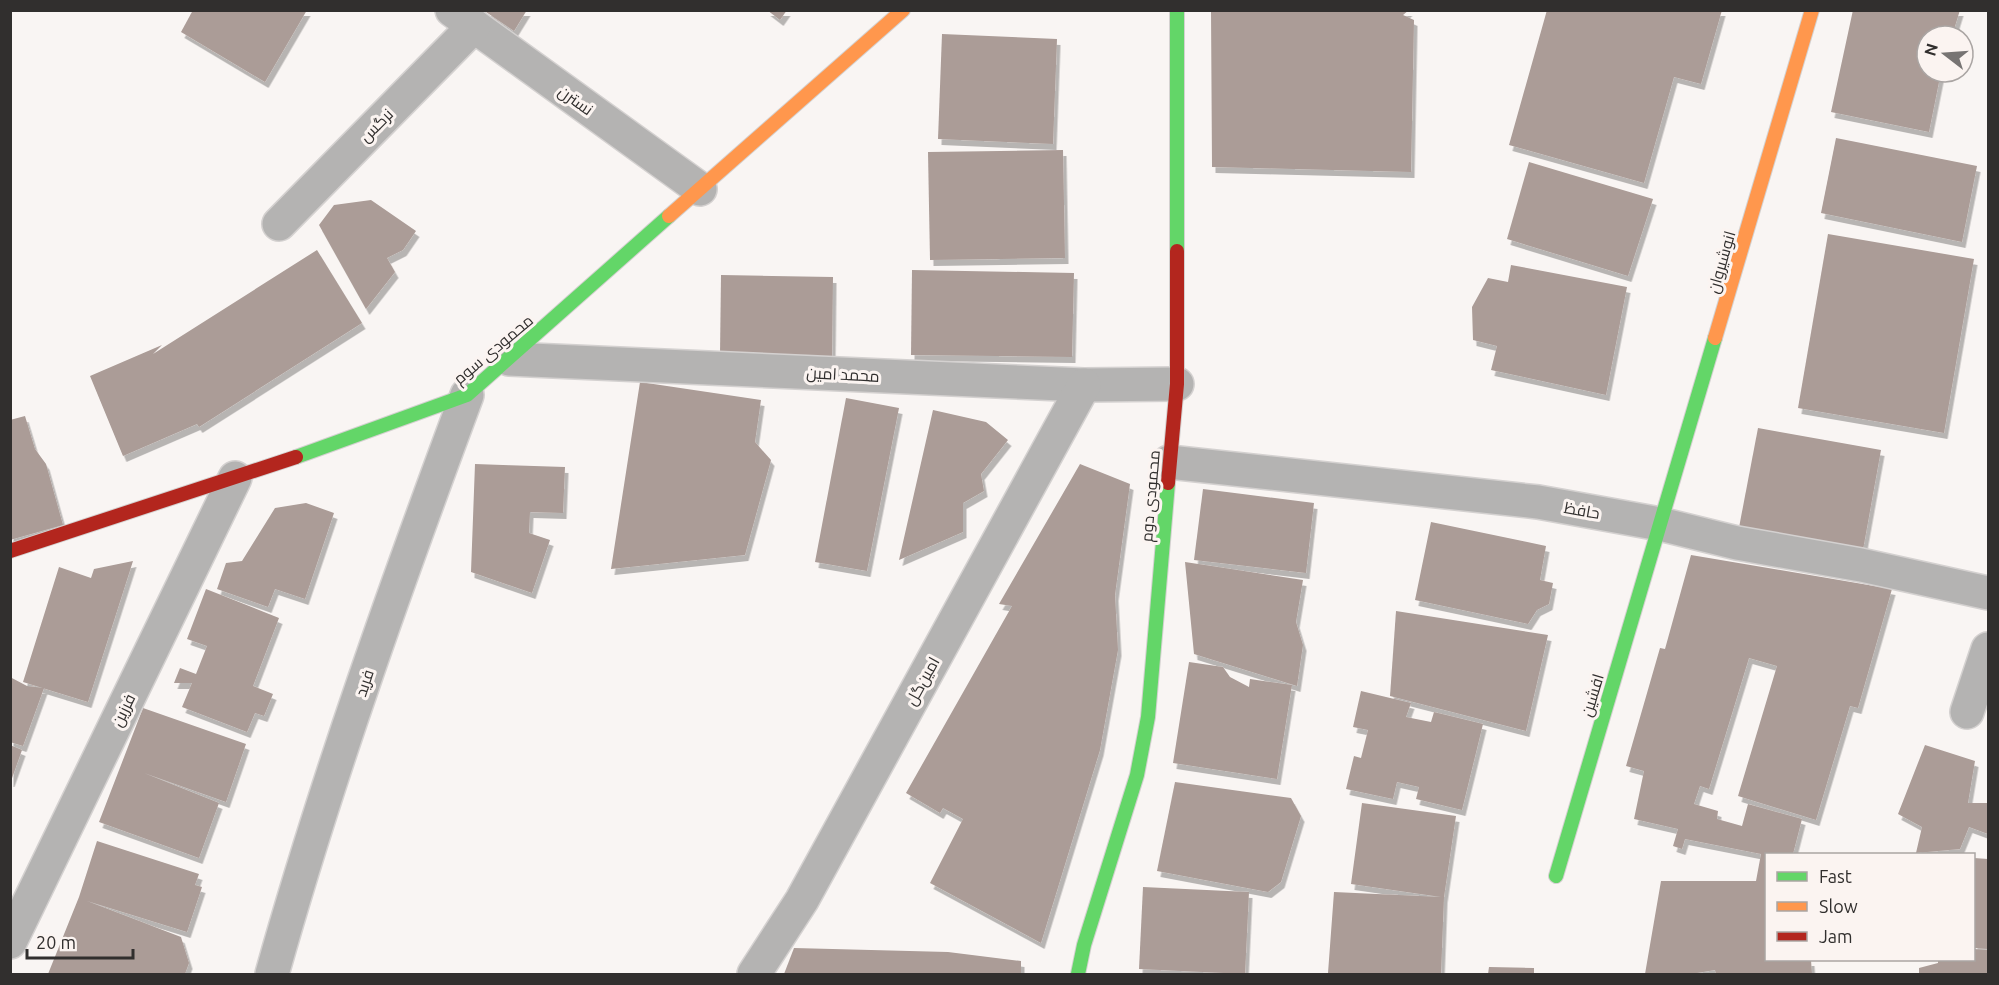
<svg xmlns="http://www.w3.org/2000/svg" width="1999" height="985" font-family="Ubuntu,Cairo,sans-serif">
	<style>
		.building { fill: #ab9c97; filter: url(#shadow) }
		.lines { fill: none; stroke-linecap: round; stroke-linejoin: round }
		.street-casing { stroke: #d4d1d0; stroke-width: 36 }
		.fast-casing { stroke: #d4d1d0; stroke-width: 16 }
		.slow-casing { stroke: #d4d1d0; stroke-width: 16 }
		.jam-casing { stroke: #d4d1d0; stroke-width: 16 }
		.street { stroke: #b4b3b2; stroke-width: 33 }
		.fast { stroke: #63d668; stroke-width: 14 }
		.slow { stroke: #ff974d; stroke-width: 14 }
		.jam { stroke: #b3261e; stroke-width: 14 }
		.labels { text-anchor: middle; stroke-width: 6; stroke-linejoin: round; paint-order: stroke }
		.street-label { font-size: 16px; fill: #312f2e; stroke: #fbf4f1 }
	</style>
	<defs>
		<filter id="shadow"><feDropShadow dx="3.5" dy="6" stdDeviation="0" flood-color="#0004"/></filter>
	</defs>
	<rect width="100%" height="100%" fill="#f9f5f3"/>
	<g class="building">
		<path d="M193 10H307L265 82 181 32Z"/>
		<path d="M483 10H527L514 31Z"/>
		<path d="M767 10H787L780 20Z"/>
		<path d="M1211 10H1409L1403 15 1414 20 1411 172 1212 167Z"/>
		<path d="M1547 10H1722L1701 84 1674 77 1644 183 1509 145Z"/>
		<path d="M1853 10H1960L1952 36H1927V72H1941L1929 132 1831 112Z"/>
		<path d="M942 34 1057 39 1053 144 938 139Z"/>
		<path d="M1836 138 1977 166 1962 242 1821 213Z"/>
		<path d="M1063 150 1065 258 930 260 928 152Z"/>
		<path d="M1529 162 1653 199 1628 276 1507 239Z"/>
		<path d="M371 200 416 231 403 250 387 258 395 272 366 309 319 225 334 205Z"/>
		<path d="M1828 234 1974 259 1944 433 1798 408Z"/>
		<path d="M317 250 362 323 199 427 197 424 123 456 90 376 162 345 153 354Z"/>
		<path d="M1511 265 1627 287 1606 395 1491 370 1497 346 1473 340 1472 307 1488 278 1508 282Z"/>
		<path d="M912 270 1074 273 1072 357 911 355Z"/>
		<path d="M721 275 833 277 832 358 720 355Z"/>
		<path d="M640 382 761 400 755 442 771 460 745 555 611 569Z"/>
		<path d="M846 398 899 408 867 571 815 562Z"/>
		<path d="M933 410 986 422 1008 440 981 474 984 491 963 503V532L899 560Z"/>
		<path d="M25 416 35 449 46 464 63 525 10 540V420Z"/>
		<path d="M1758 428 1881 450 1861 561 1737 538Z"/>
		<path d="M475 464 565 467 563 513 530 512 529 533 550 540 532 593 471 572Z"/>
		<path d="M1080 464 1130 484 1115 595 1118 650 1100 750 1041 943 930 883 963 819 943 808 940 813 906 793 1012 606 999 604Z"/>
		<path d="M1203 489 1314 503 1306 573 1194 560Z"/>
		<path d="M306 503 334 513 305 599 275 589 268 607 217 589 226 563 242 561 275 508Z"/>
		<path d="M1431 522 1546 546 1540 580 1553 583 1549 604 1537 610 1528 624 1415 600Z"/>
		<path d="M1691 555 1892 589 1858 708 1850 706 1816 820 1738 796 1777 666 1749 658 1709 789 1700 786 1694 804 1718 811 1717 819 1742 826 1748 804 1802 819 1793 854H1766V960H1811L1812 974H1716L1715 970 1691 974H1645L1661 881H1756L1761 854 1685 839 1682 849 1673 846 1678 829 1634 819 1644 771 1626 766 1660 648 1665 649Z"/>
		<path d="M133 561 88 702 23 682 59 567 91 578 94 569Z"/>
		<path d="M1185 562 1303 580 1296 622 1303 645 1297 686 1194 654Z"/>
		<path d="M206 589 279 618 253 686 273 694 264 716 255 713 247 732 182 707 192 683H174L180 668 196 674 207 646 187 639Z"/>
		<path d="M1396 611 1548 635 1526 731 1390 696Z"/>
		<path d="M1189 662 1223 667 1230 677 1249 687 1250 679 1292 685 1277 779 1173 763Z"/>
		<path d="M10 677 27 686 44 688 23 746 10 742Z"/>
		<path d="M1361 691 1411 703 1406 717 1431 722 1434 712 1483 724 1462 810 1416 799 1419 787 1397 782 1393 799 1346 789 1354 756 1361 758 1368 730 1353 727Z"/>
		<path d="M143 708 246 744 226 802 144 773 219 803 199 858 99 822Z"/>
		<path d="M10 745 22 750 11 781H10Z"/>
		<path d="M1925 745 1975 761 1968 803H1988V834L1969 827 1960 849 1916 853 1922 827 1898 814Z"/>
		<path d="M1175 782 1291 798 1301 816 1281 882 1268 892 1157 871Z"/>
		<path d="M1362 803 1456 816 1444 897 1441 974 1328 973 1334 892 1441 897 1351 884Z"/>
		<path d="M97 841 199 874 195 885 202 887 187 932 87 901 181 937 189 963 185 974H48L79 897Z"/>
		<path d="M1974 858 1988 859V949L1974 948Z"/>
		<path d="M1143 887 1249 892 1245 974 1139 969Z"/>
		<path d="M794 948 948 952 1021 961V974H784Z"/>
		<path d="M1974 949 1988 950V974H1919V968L1938 963V960H1974Z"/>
		<path d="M1489 967 1534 968V974H1488Z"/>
	</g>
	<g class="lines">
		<defs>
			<g id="street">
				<path d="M452 10 700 189"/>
				<path d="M279 224 474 26"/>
				<path d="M509 359 1084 385 1177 384"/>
				<path d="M1169 462 1538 502 1660 524 1737 543 1861 565 1988 593"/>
				<path d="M1967 712 1988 649"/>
				<path d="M10 942 235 478"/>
				<path d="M272 974C327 778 396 586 467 395"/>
				<path d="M754 974 802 900 1084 385"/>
			</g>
			<g id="fast">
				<path d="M1177 10V251"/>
				<path d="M296 457 467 395 669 216"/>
				<path d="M1556 876 1715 338"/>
				<path d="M1078 974 1084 945 1137 775 1148 717 1168 483"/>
			</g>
			<g id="slow">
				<path d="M669 216 903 10"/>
				<path d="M1715 338 1812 10"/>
			</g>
			<g id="jam">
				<path d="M1168 483 1177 384V251"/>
				<path d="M10 551 296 457"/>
			</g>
		</defs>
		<use href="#street" class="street-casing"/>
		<use href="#fast" class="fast-casing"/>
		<use href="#slow" class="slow-casing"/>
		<use href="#jam" class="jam-casing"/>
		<use href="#street" class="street"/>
		<use href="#fast" class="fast"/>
		<use href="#slow" class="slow"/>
		<use href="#jam" class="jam"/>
	</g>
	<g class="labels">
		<g class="street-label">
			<text transform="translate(576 100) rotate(36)" y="6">نسترن</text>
			<text transform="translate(376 125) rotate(-45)" y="6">نرگس</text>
			<text transform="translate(1721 262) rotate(-74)" y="6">انوشیروان</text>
			<text transform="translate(493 349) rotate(-40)" y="6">محمودی سوم</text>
			<text transform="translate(843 374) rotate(3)" y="6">محمد امین</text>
			<text transform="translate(1150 496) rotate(-85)" y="6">محمودی دوم</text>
			<text transform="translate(1582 510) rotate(10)" y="6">حافظ</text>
			<text transform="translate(922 681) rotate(-61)" y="6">امین‌گل</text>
			<text transform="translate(364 683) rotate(-72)" y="6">فرید</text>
			<text transform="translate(1592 695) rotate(-73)" y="6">افشین</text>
			<text transform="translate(123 710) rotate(-64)" y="6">فرزین</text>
		</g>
	</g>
	<rect width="1999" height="985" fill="none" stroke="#312f2e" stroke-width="24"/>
	<rect x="1765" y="853" width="210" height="108" fill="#fbf4f1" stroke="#aaa5a3" stroke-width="1.5"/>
	<rect x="1777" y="872" width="30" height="9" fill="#63d668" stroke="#aaa5a3" stroke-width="1.5"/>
	<text x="1819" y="883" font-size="18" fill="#312f2e">Fast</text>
	<rect x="1777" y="902" width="30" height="9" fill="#ff974d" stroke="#aaa5a3" stroke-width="1.5"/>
	<text x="1819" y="913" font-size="18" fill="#312f2e">Slow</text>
	<rect x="1777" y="932" width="30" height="9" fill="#b3261e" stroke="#aaa5a3" stroke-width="1.5"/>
	<text x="1819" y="943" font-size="18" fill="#312f2e">Jam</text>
	<g transform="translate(1945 54) rotate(287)"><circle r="28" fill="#fbf4f1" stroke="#aaa5a3" stroke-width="1.5"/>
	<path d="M0-4.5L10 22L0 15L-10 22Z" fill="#777473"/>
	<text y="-9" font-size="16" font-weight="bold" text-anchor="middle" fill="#312f2e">N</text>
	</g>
	<path d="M27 949v9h106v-9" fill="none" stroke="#312f2e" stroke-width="3"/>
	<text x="36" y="949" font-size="18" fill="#312f2e" stroke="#fbf4f1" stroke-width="4.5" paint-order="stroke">20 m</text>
</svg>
